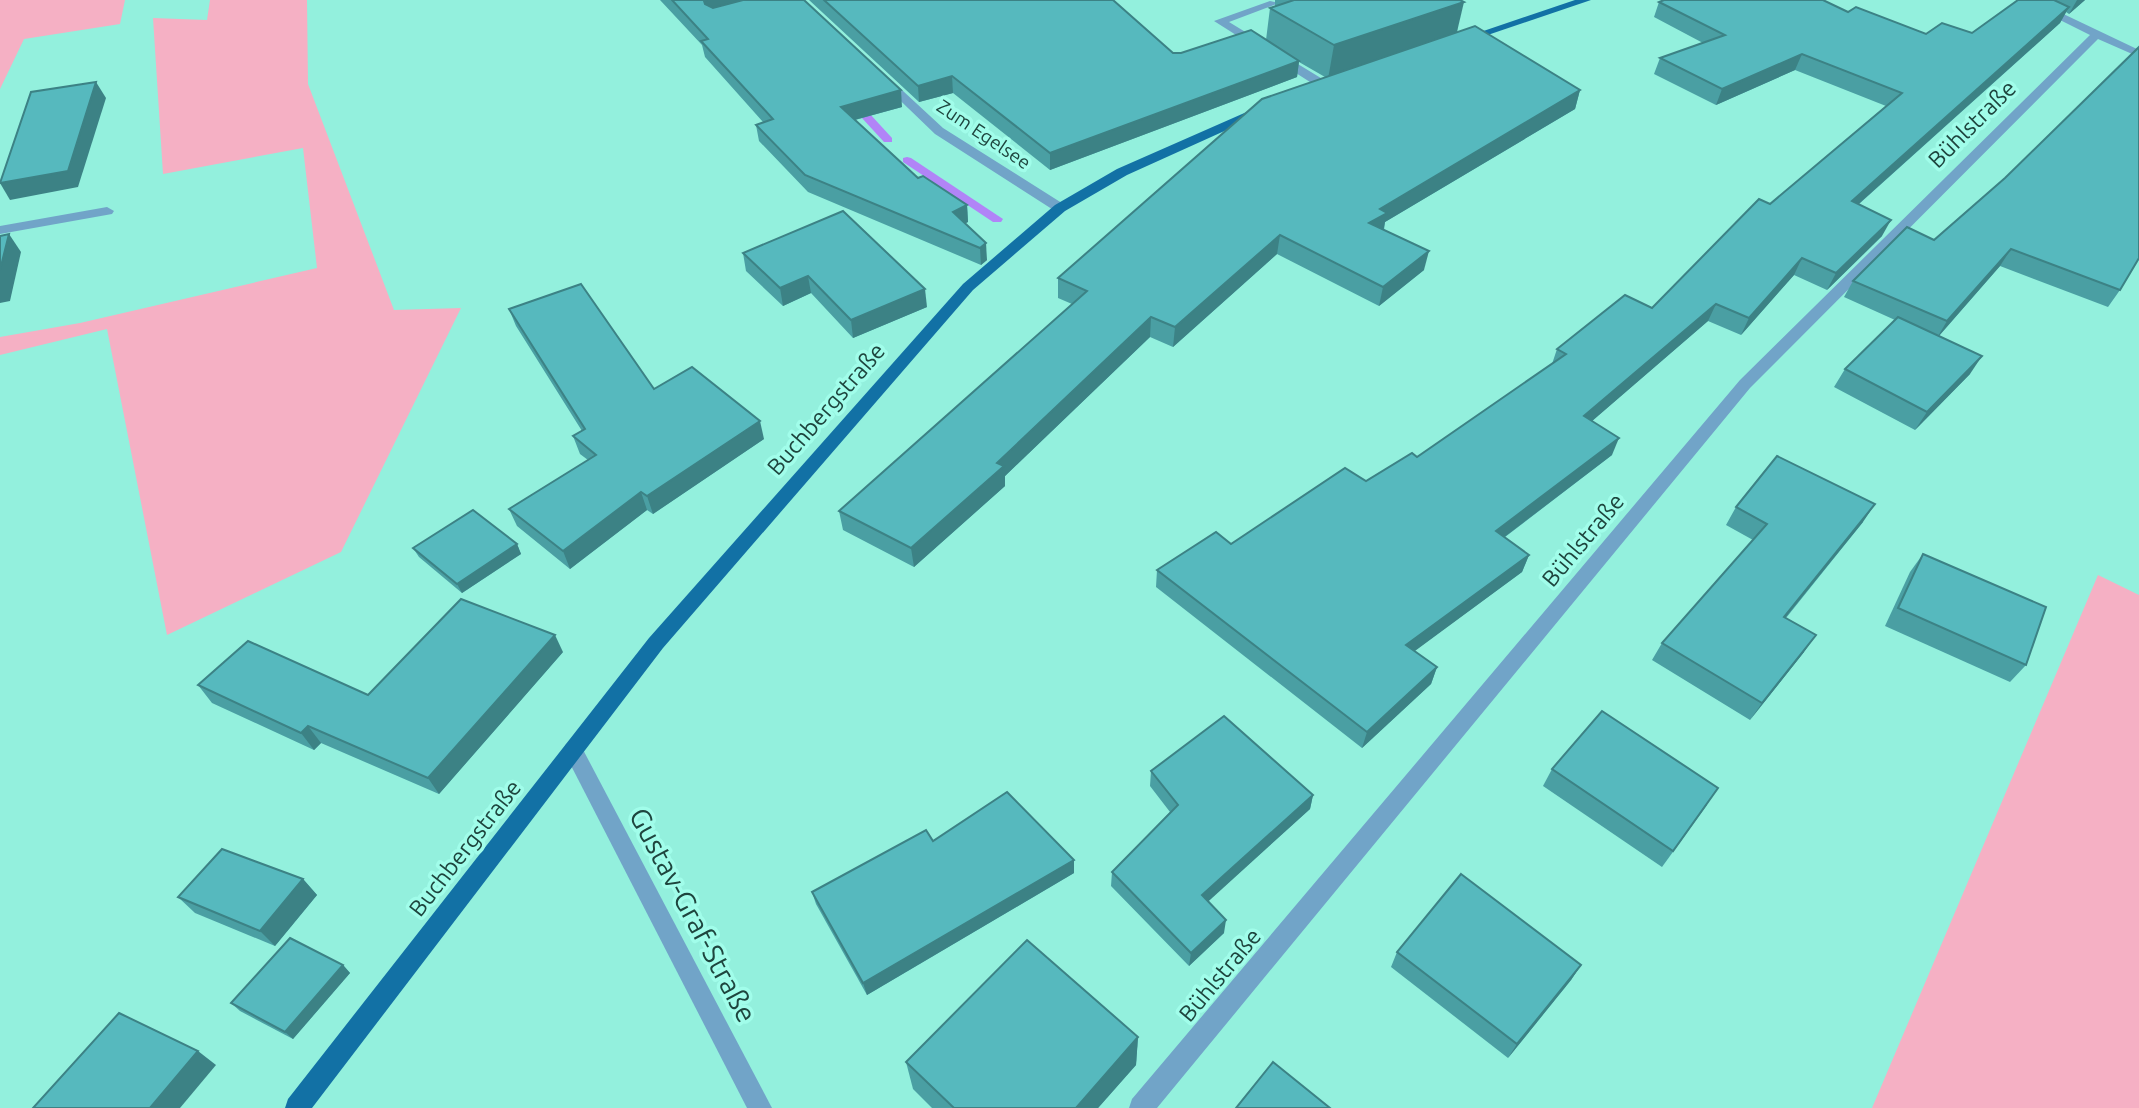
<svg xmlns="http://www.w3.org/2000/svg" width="2139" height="1108" font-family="Ubuntu,sans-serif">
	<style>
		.green { fill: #f5b0c4 }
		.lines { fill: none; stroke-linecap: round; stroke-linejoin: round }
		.stream { fill: #b184f7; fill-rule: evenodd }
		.minor { fill: #71a4c8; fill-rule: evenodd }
		.major { fill: #1271a5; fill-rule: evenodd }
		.wall { fill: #4a9fa3 }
		.shaded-wall { fill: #3c8285 }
		.building { fill: #56b9be; stroke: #3c8285; stroke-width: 2 }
		.labels { text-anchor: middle; stroke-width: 7; stroke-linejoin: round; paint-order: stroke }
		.far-street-label { font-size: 19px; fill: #1e453e; stroke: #a1fdea }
		.street-label { font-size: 23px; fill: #1e453e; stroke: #a1fdea }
		.near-street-label { font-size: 28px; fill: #1e453e; stroke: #a1fdea }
	</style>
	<rect width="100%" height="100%" fill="#93f0dd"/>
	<g class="green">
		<path d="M0 0H125L120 24 24 39 0 89Z"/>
		<path d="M210 0H307L308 84 394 310 461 308 341 552 167 635 107 329 0 355V337L80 323 317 268 303 148 163 174 153 18 207 20Z"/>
		<path d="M2098 575 2139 595V1108H1872Z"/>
	</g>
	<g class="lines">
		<g class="stream">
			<path d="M854 100 858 101 892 138V142H884L850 105 849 103Z"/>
			<path d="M907 157 911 158 1003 219 1001 222H993L903 162V158Z"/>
		</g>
		<g class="minor">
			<path d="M2020 0H2034L2139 50V57L2098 39 1750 388 1157 1108H1129L1132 1099 1740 380 2090 35Z"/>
			<path d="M1270 1 1279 3 1229 22 1329 83V89H1321L1214 21Z"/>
			<path d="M881 78H889L943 128 1065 205V211H1055L935 134 881 82Z"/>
			<path d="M107 207 114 211 112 214 0 234V226Z"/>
			<path d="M573 742 580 744 772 1108H747L563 750 566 744Z"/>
		</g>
		<g class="major">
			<path d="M1575 0H1591L1467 42 1457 40Z"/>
			<path d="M1258 107 1262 108V114L1127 175 1065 211 973 290 663 648 312 1108H285L288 1099 649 638 963 284 1055 205 1117 169Z"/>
		</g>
	</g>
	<g class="wall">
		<path d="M660 0H804L902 107 855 120 918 178 967 205 968 222 965 223 987 260 981 265 808 192 759 141 756 125 763 122 705 57 702 45Z"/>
		<path d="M809 0H1113L1173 53H1181L1266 40 1270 8 1275 6V0H1460L1457 32 1580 90 1575 109 1385 222 1384 230 1424 270 1379 306 1277 254 1173 347 1150 337 1005 476V486L914 567 843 530 839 511 1072 304 1058 298V278L1325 77 1299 62 1297 77 1050 170 953 93 919 102Z"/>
		<path d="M2018 0H2085L2069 14 2066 12 2060 23 1859 204 1882 236 1827 290 1794 275 1741 335 1708 321 1592 421 1612 455 1505 537 1529 555 1522 572 1414 651 1437 667 1431 684 1362 748 1156 587 1157 570 1231 544 1417 457 1552 364 1557 349 1652 308 1770 204 1886 106 1795 70 1716 105 1654 74 1660 58 1703 43 1654 17 1659 2 1848 12 1926 34 1972 33Z"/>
		<path d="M2005 178 2120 290 2108 307 2000 266 1939 336 1970 374 1915 430 1834 387 1845 369 1895 320 1844 297 1853 281 1934 240Z"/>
		<path d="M743 253 927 307 853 338 811 293 783 306 746 271Z"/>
		<path d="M509 309 654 389 764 439 653 514 647 510 570 569 517 526 509 509 588 460 580 454 573 436 582 431 516 326Z"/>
		<path d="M1736 507 1863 522 1786 618 1804 652 1750 720 1652 660 1662 643 1753 540 1726 525Z"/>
		<path d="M517 544 521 554 462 593 419 557 413 548Z"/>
		<path d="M1923 554 2026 665 2010 682 1885 626 1910 572Z"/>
		<path d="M563 652 439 794 321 743 314 750 212 703 198 685 368 695Z"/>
		<path d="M1552 769 1707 805 1662 867 1543 786Z"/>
		<path d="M1151 771 1313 795 1310 809 1208 901 1224 933 1189 966 1111 886 1112 872 1170 812 1150 786Z"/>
		<path d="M933 841 1074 860V873L867 995 816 904 812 892Z"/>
		<path d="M303 879 317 895 275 946 195 913 178 897Z"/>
		<path d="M1397 952 1581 965 1571 980 1508 1058 1391 967Z"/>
		<path d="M343 965 350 973 293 1039 240 1011 231 1003Z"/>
		<path d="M1138 1037 1136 1065 1098 1108H932L913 1089 906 1062Z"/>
	</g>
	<g class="shaded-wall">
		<path d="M707 0H767L708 17 704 1Z"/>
		<path d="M2077 0H2085L2069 14Z"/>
		<path d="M1464 2 1456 36 1328 79 1334 45Z"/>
		<path d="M2069 7 2060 23 1843 218 1852 201Z"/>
		<path d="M1802 54 1795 70 1716 105 1722 89Z"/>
		<path d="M1299 61 1297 77 1050 170V153Z"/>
		<path d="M952 76 953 93 919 102 918 86Z"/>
		<path d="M96 82 106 98 78 187 10 200 0 183Z"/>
		<path d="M901 90 902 107 843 123 841 107Z"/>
		<path d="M1580 90 1575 109 1385 222 1383 232 1369 223 1380 209Z"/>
		<path d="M967 205 968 222 954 229 953 212Z"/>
		<path d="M1891 220 1882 236 1827 290 1836 273Z"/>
		<path d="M9 234 21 252 10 301 0 303V270Z"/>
		<path d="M1280 235 1277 254 1173 347 1175 327Z"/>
		<path d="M986 243 987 260 981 265 980 248Z"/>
		<path d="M2011 249 2000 266 1937 338 1947 321Z"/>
		<path d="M1429 251 1424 270 1379 306 1383 287Z"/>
		<path d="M1802 258 1794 275 1741 335 1749 318Z"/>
		<path d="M808 276 811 293 783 306 780 288Z"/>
		<path d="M925 289 927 307 853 338 851 320Z"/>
		<path d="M1716 304 1708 321 1577 434 1584 416Z"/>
		<path d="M1151 317 1150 337 1005 476V486L914 567 911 548 997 463Z"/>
		<path d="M1982 356 1970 374 1915 430 1927 412Z"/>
		<path d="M760 421 764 439 653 514 647 496Z"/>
		<path d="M1619 438 1612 455 1490 548 1496 531Z"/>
		<path d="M641 492 647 510 570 569 563 551Z"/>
		<path d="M1875 504 1863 522 1772 634 1784 617Z"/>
		<path d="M517 544 521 554 462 593 457 584Z"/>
		<path d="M1529 555 1522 572 1400 662 1406 645Z"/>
		<path d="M555 635 563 652 439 794 428 778Z"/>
		<path d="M1816 635 1804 652 1750 720 1762 703Z"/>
		<path d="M1437 667 1431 684 1362 748 1367 732Z"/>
		<path d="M308 726 321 743 314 750 301 733Z"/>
		<path d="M1313 795 1310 809 1200 909 1202 895Z"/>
		<path d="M1074 860V873L867 995 863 983Z"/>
		<path d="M303 879 317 895 275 946 260 931Z"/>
		<path d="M1226 920 1224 933 1189 966 1191 953Z"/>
		<path d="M343 965 350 973 293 1039 285 1032Z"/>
		<path d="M1581 965 1571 980 1508 1058 1517 1044Z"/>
		<path d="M1138 1037 1136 1065 1098 1108H1076Z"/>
		<path d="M198 1051 216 1065 180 1108H150Z"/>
	</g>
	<g class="building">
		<path d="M672 0H707L704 1 705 4 713 8 743 0H804L901 90 841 107 918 178 923 176 967 205 953 212 986 243 980 248 805 175 756 125 773 119 701 41 708 39Z"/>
		<path d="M824 0H1113L1173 53H1181L1251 30 1299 61 1050 153 952 76 918 86Z"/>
		<path d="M1294 0H1460L1464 2 1334 45 1270 8Z"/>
		<path d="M1664 0H1823L1848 12 1856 7 1926 34 1942 23 1972 33 2018 0H2054L2069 7 1852 201 1891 220 1836 273 1802 258 1749 318 1716 304 1584 416 1619 438 1496 531 1529 555 1406 645 1437 667 1367 732 1157 570 1216 532 1231 544 1345 468 1366 481 1412 453 1417 457 1566 354 1557 349 1625 295 1652 308 1759 199 1770 204 1902 93 1802 54 1722 89 1660 58 1725 35 1659 2Z"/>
		<path d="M1475 26 1580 90 1380 209 1387 213 1369 223 1429 251 1383 287 1280 235 1175 327 1151 317 997 463 1004 466 911 548 839 511 1087 291 1058 278 1262 99Z"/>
		<path d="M2139 47V258L2120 290 2011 249 1947 321 1853 281 1907 227 1934 240 2005 178Z"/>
		<path d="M96 82 68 171 0 183 31 92Z"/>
		<path d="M843 211 925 289 851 320 808 276 780 288 743 253Z"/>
		<path d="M9 234 0 270V236Z"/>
		<path d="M581 284 654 389 692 367 760 421 647 496 641 492 563 551 509 509 596 455 573 436 585 429 509 309Z"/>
		<path d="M1898 317 1982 356 1927 412 1845 369Z"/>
		<path d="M1777 456 1875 504 1784 617 1816 635 1762 703 1662 643 1767 524 1736 507Z"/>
		<path d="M473 510 517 544 457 584 413 548Z"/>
		<path d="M1923 554 2046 607 2026 665 1898 608Z"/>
		<path d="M461 599 555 635 428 778 308 726 301 733 198 685 248 641 368 695Z"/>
		<path d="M1602 711 1718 788 1673 851 1552 769Z"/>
		<path d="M1224 716 1313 795 1202 895 1226 920 1191 953 1112 872 1178 805 1151 771Z"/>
		<path d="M1007 792 1074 860 863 983 812 892 926 830 933 841Z"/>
		<path d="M222 849 303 879 260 931 178 897Z"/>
		<path d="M1461 874 1581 965 1517 1044 1397 952Z"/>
		<path d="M290 938 343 965 285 1032 231 1003Z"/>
		<path d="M1027 940 1138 1037 1076 1108H954L906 1062Z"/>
		<path d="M119 1013 198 1051 150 1108H33Z"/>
		<path d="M1273 1062 1330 1108H1236Z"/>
	</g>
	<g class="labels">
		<g class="far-street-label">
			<text transform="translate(984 134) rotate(34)" y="7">Zum Egelsee</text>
		</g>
		<g class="street-label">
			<text transform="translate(1972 124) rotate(-45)" y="8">Bühlstraße</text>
			<text transform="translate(826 409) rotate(-49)" y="8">Buchbergstraße</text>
			<text transform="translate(1583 540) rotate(-50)" y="8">Bühlstraße</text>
			<text transform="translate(465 848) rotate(-52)" y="8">Buchbergstraße</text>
			<text transform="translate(1220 975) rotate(-50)" y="8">Bühlstraße</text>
		</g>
		<g class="near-street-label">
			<text transform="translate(693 915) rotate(62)" y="10">Gustav-Graf-Straße</text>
		</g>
	</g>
</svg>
